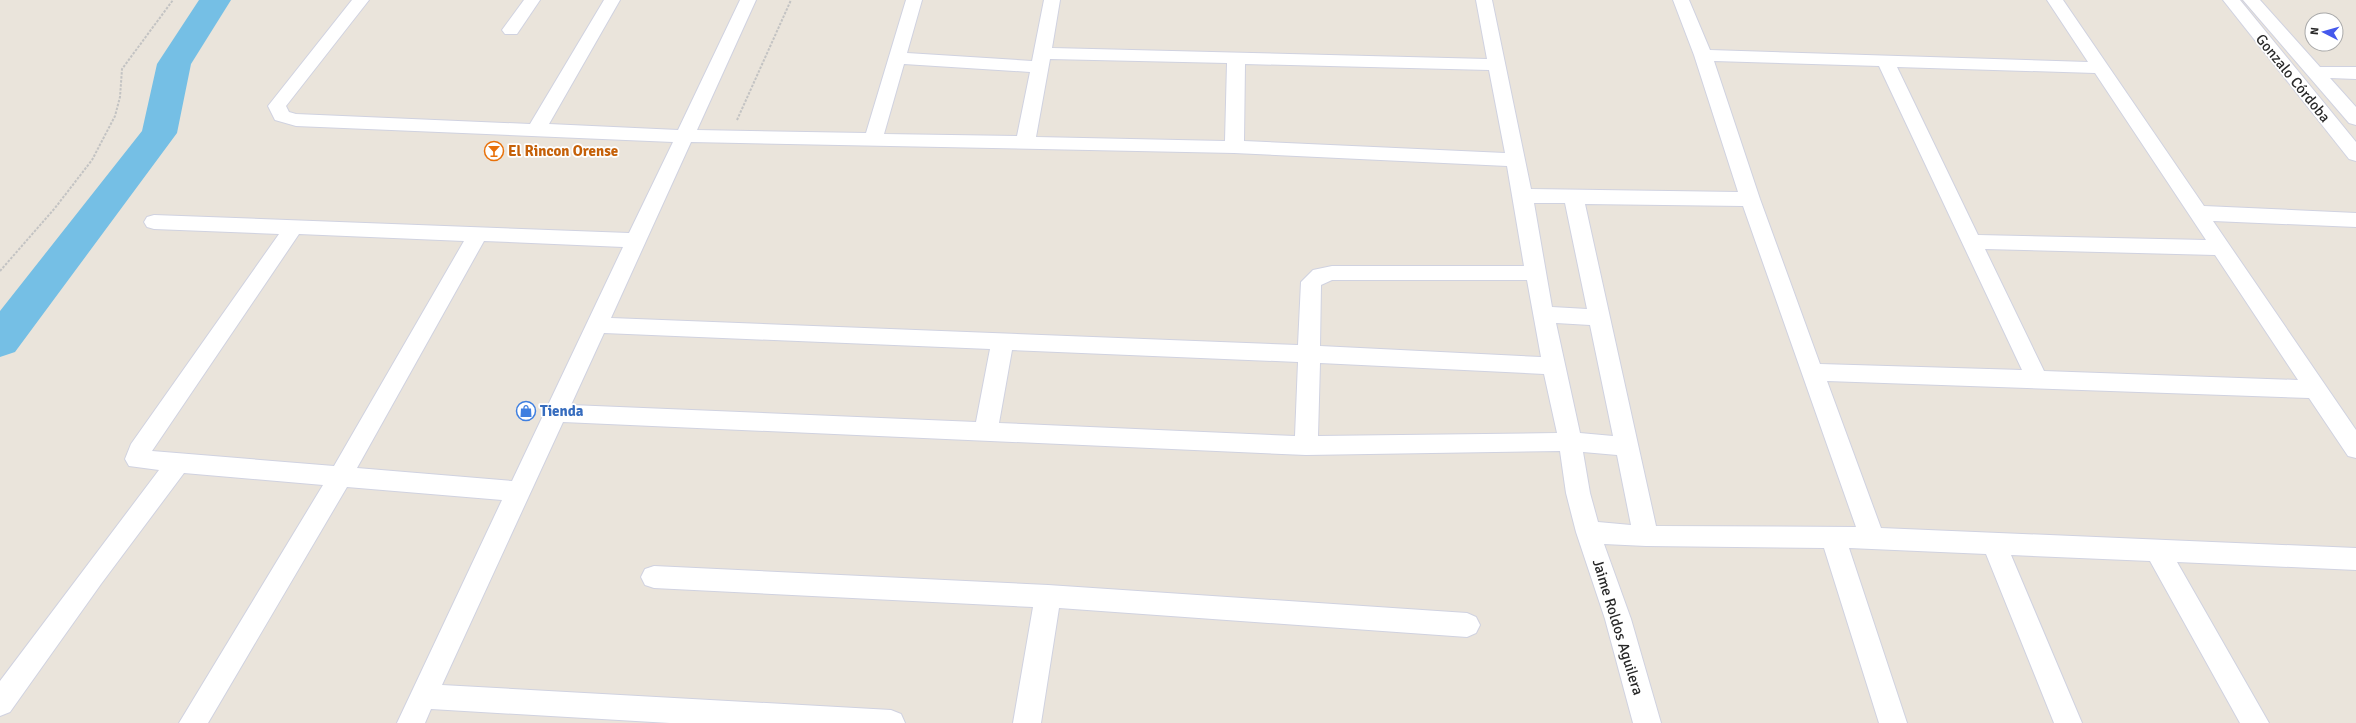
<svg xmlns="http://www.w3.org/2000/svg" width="2356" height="723" font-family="Signika,sans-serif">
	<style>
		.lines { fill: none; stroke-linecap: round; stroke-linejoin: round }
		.river { fill: #75bfe5; fill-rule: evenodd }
		.minor-casing { stroke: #d0d2e0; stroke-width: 2 }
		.path { stroke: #c3c3c3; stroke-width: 2; stroke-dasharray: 2.5 1.5; stroke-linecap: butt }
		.minor { fill: #fff; fill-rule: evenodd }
		.labels { text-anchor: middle; stroke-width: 3.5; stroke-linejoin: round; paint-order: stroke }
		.street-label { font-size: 15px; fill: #282828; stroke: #fff }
		.food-label { font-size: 15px; font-weight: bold; fill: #c56008; stroke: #fff; text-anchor: start }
		.shop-label { font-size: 15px; font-weight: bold; fill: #366cbe; stroke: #fff; text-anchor: start }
	</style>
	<rect width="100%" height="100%" fill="#eae4db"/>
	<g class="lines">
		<path class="river" d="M199 0H231L191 64 177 133 15 352 0 357V311L142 131 157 64Z"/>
		<defs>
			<g id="minor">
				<path d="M352 0H369L286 106 289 112 296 114 530 124 604 0H620L549 124 678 130 740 0H756L697 130 866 133 906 0H922L907 53 1032 61 1044 0H1060L1052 48 1487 59 1476 0H1492L1531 189 1738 192 1694 55 1673 0H1689L1710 50 2088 62 2047 0H2063L2204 206 2356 213V227L2213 221 2356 430V458L2348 456 2309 398 1827 381 1881 528 2356 548V570L2177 562 2269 723H2240L2150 561 2011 555 2082 723H2054L1986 554 1849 548 1907 723H1879L1824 548 1646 546 1604 544 1631 619 1661 723H1633L1605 619 1576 532 1566 493 1560 451 1306 455 563 422 442 685 891 710 901 714 905 723H670L431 709 425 723H397L502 500 347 487 208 723H179L323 485 184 473 101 584 10 712 0 716V681L159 470 129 466 125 459 131 444 279 234 154 229 147 227 144 222 147 217 154 215 629 233 673 142 296 126 275 120 268 106ZM1050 59 1227 63 1225 141 1036 137ZM1714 61 1879 66 2022 370 1820 364 1760 199ZM904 64 1030 72 1017 136 884 134ZM1245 64 1489 70 1505 153 1244 141ZM1897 67 2095 73 2206 240 1978 235ZM691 142 1234 153 1507 166 1524 266H1332L1313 270 1301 282 1298 345 611 318ZM1534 203H1565L1587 309 1552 307ZM1585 204 1743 206 1856 527 1656 526ZM299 234 464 241 334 466 152 451ZM484 241 623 247 512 481 357 468ZM1985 249 2215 255 2298 380 2044 371ZM1332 280H1527L1541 357 1320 346 1321 285ZM1556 323 1590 325 1613 436 1580 433ZM604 333 990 349 976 422 571 405ZM1012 350 1298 362 1295 436 999 423ZM1320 363 1544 374 1557 433 1318 436ZM1583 452 1617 455 1631 525 1598 522 1590 493Z"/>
				<path d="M524 0H540L517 34H505L502 30Z"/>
				<path d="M2223 0H2240L2356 142V161L2349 159Z"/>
				<path d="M2243 0H2260L2320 67H2356V79L2330 78 2356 107V125L2349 123Z"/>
				<path d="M654 566 1048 585 1467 613 1476 617 1480 625 1476 633 1467 637 1059 608 1041 723H1013L1033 607 654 588 645 585 641 577 645 569Z"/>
			</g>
		</defs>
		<use href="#minor" class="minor-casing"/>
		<g class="path">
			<path d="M737 120 791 0"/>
			<path d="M0 271 55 208 92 160 115 116 120 97 122 69 173 0"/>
		</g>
		<use href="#minor" class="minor"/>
	</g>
	<defs>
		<symbol id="bar-ring" viewBox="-11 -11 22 22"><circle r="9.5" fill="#fff" stroke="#e8710a" stroke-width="1.5"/><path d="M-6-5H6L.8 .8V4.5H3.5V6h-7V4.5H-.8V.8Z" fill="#e8710a"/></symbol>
		<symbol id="shop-ring" viewBox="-11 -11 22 22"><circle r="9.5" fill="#fff" stroke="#3f7fe0" stroke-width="1.5"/><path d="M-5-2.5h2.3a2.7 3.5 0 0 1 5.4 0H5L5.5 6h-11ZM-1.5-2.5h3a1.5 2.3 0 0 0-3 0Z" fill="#3f7fe0"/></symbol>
	</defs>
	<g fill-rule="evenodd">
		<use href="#bar-ring" x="483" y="140" width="22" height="22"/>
		<use href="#shop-ring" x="515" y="400" width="22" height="22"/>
	</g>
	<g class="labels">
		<g class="street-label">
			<text transform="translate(2293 78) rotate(51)" y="5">Gonzalo Córdoba</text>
			<text transform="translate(1618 627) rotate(73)" y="5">Jaime Roldos Aguilera</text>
		</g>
		<g class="food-label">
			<text x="508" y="156">El Rincon Orense</text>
		</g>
		<g class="shop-label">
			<text x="540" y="416">Tienda</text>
		</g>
	</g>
	<g transform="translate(2324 32) rotate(276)"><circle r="19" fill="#ffffff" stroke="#a9a9a9"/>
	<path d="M0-3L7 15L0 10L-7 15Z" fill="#4559ec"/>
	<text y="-6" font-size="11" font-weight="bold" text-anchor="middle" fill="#282828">N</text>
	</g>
</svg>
